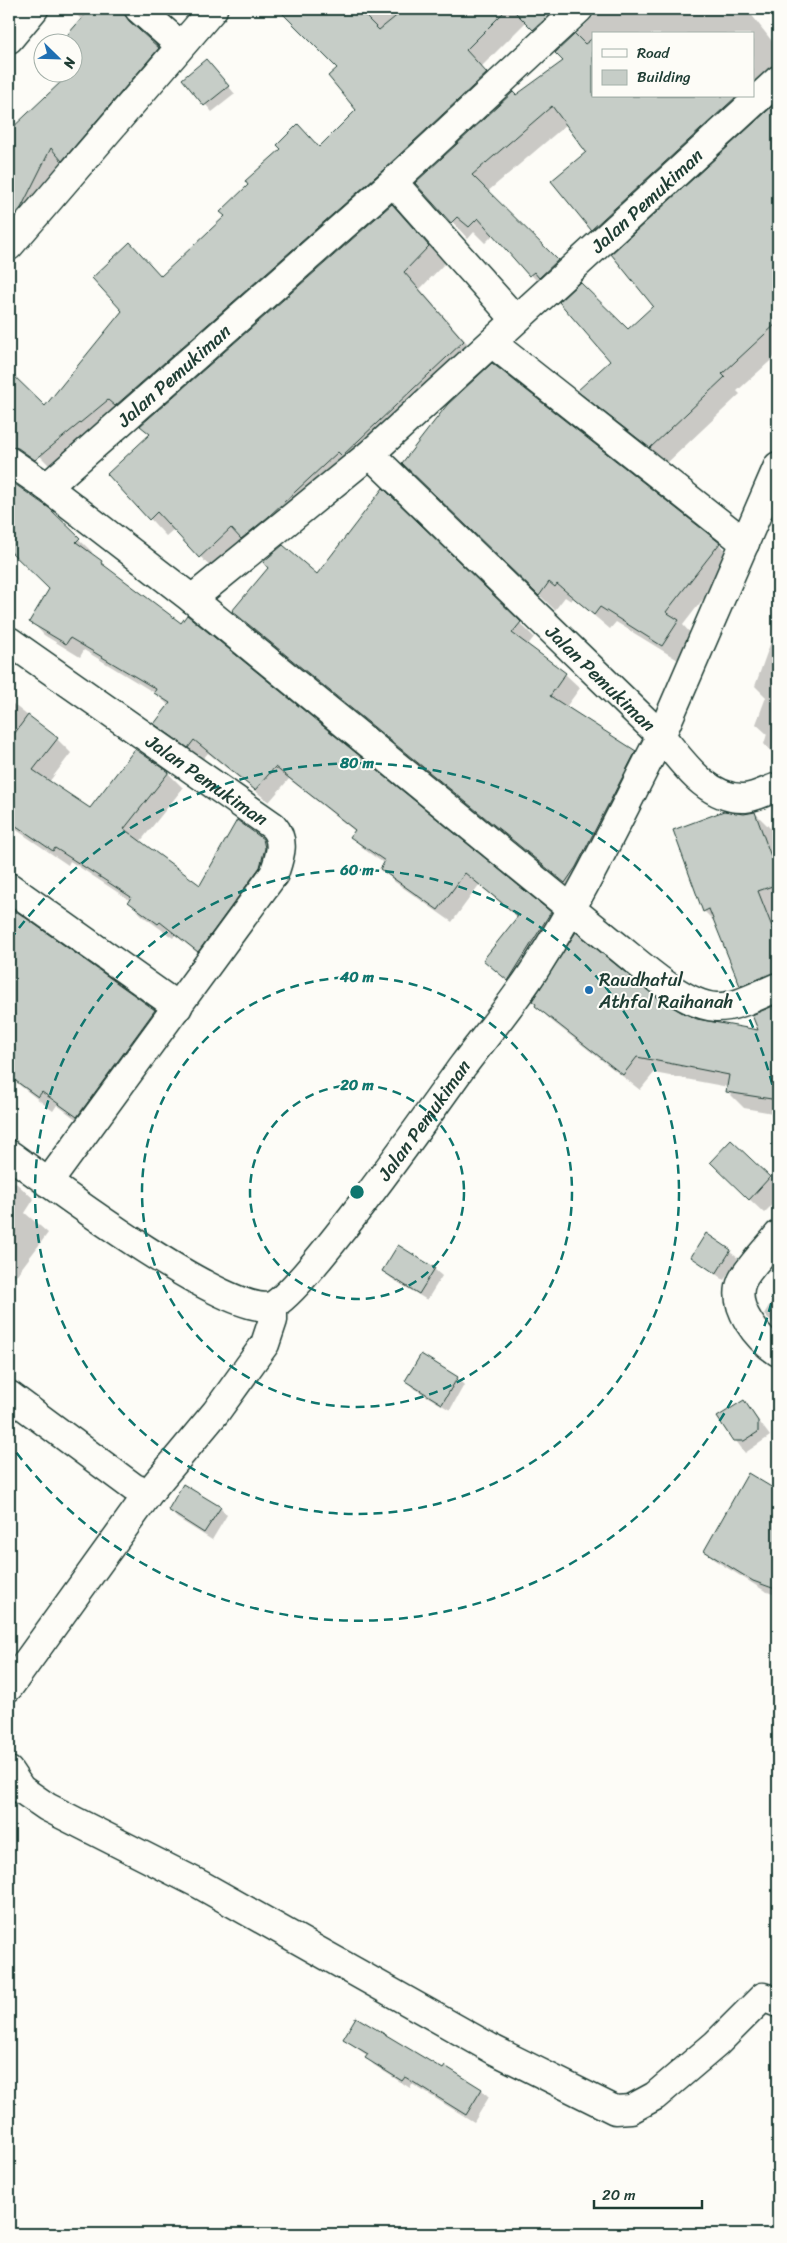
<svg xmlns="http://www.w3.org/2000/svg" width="787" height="2243" font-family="Sriracha,sans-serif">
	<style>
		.shadow { fill: #0003; fill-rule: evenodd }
		.building { fill: #c6cdc7; stroke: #1f3d34 }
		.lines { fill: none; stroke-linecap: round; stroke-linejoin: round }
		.minor-casing { stroke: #1f3d34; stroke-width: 31 }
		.minor { stroke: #fdfcf7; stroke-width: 28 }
		.ring { fill: none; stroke: #0f766e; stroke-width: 2.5; stroke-dasharray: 9 6 }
		.poi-dot { fill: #1f6fb2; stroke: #fdfcf7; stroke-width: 2 }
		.labels { text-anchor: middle; stroke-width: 4; stroke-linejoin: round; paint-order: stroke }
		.street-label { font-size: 19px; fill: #1f3d34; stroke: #fdfcf7 }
		.poi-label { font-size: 19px; fill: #1f3d34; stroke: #fdfcf7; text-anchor: start }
		.centre { fill: #0f766e; stroke: #fdfcf7; stroke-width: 2.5 }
		.ring-label { font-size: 15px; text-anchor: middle; font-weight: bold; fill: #0f766e; stroke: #fdfcf7; stroke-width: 4; stroke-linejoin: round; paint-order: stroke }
	</style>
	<rect width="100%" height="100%" fill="#fdfcf7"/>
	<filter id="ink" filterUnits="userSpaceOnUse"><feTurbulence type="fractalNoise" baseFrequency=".02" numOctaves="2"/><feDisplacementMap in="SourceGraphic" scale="10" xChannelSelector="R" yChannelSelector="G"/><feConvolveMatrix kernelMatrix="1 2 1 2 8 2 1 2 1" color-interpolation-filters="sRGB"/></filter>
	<g filter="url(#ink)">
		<g class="shadow">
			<path d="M75 9H120L144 36 175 66 9 244V132L63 81 55 72H72V42H62L82 20 73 11Z"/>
			<path d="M306 9H747L778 49V89L608 245 552 181 587 152 567 124 487 192 573 277 546 291 494 234 485 243 474 232 468 239 417 183 516 97 564 61 557 53 595 15V10H592L550 46 526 22 481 67 502 90 56 472 9 425V373L45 408 161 277 227 216 283 149 319 148 358 110 338 68 293 22ZM593 34H753V96H593Z"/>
			<path d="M213 68 235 94 212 112 184 79Z"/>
			<path d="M778 103V354L737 391 740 394 667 463 595 407 579 391 611 361 628 331 655 306 613 254Z"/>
			<path d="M392 206 445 263 420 289 480 358 217 574 174 529 166 536 109 474 151 435 142 426Z"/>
			<path d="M492 365 719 544 734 559 683 625 693 636 678 660 616 622 610 629 573 598 571 601 565 597 555 610 419 479Z"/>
			<path d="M9 481 48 509 92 552 91 554 114 575 181 625 187 617 550 913 564 927 522 993 485 960 518 917 479 885 452 922 395 882 382 868 385 864 365 850 352 837 356 832 289 779 269 802 208 753 202 760 169 737 156 724 169 706 158 695 84 650 80 657 44 635 31 621 50 589 9 549Z"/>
			<path d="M318 576 520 623 534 637 527 646 565 674 580 688 566 707 635 752 649 766 580 897 247 625 233 611Z"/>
			<path d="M774 633 778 635V759L764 744 767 734 756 724 766 697 755 686Z"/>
			<path d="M9 701 57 739 71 753 49 782 91 809 136 750 168 773 183 788 140 842 200 886 261 838 276 853 213 965 175 935 173 938 144 917 129 902 131 901 70 861 68 865 15 829 10 836 9 835Z"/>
			<path d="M755 813 772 830 778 849V995L758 1002 741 985 716 923 704 911 744 815Z"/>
			<path d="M9 896V908L154 1011 169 1026 92 1131 57 1105 53 1111 9 1077Z"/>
			<path d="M651 995 681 1014 699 1021 760 1032 753 1016 778 1004V1114L744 1108 728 1092V1087L654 1073 640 1090 553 1022 536 1006Z"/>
			<path d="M731 1141 778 1187V1199L764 1213 726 1177Z"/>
			<path d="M9 1177 34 1199 25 1213 48 1233 9 1285Z"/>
			<path d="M707 1235 738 1258 724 1280 692 1257Z"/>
			<path d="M434 1269 442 1276 427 1300 391 1278 384 1271Z"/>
			<path d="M778 1291V1328L764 1314Z"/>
			<path d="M457 1378 464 1385 450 1410 413 1388 406 1380Z"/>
			<path d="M744 1401 770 1436 745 1453 719 1418Z"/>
			<path d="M748 1474 778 1492V1596L765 1591 716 1561 706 1551Z"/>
			<path d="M220 1508 227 1515 212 1540 177 1518 169 1510Z"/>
			<path d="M344 2039 444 2071 445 2068 482 2090 489 2097 474 2122 412 2084 410 2088 374 2065 367 2058 368 2056Z"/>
		</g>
		<g class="building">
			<path d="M90 9H121L129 21 159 48 62 161 51 148 21 208 9 222V131L63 80 55 72H72V42H61Z"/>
			<path d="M278 9H358L379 30 405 9H507L466 50 487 73 383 170 115 406 108 400 35 460 18 448 9 446V371L45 406 122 311 92 278 130 242 161 276 225 216 220 212 248 185 245 181 281 149 277 145 298 124 319 147 356 110 328 76 337 68Z"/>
			<path d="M512 9H550L553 12 533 30Z"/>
			<path d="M575 34 585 44 593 38V96H737L591 230 551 181 586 152 552 106 472 175 558 260 539 278 534 272 529 276 478 218 469 227 457 217 451 223 415 183 513 92 516 95 563 61 555 53Z"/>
			<path d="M206 59 229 86 204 106 182 79Z"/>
			<path d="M778 101V322L722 374 725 377 650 448 577 391 610 361 559 302 580 282 628 329 653 306 611 254Z"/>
			<path d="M392 204 429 246 404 272 464 341 342 456 338 452 268 517 241 539 231 528 199 558 157 512 149 520 107 474 150 434 140 426Z"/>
			<path d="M492 363 720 543 666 612 679 620 662 646 600 607 594 615 557 584 555 587 549 582 539 596 402 463 447 405Z"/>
			<path d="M9 480 49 508 80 538 76 542 102 561 101 563 181 623 187 615 551 912 508 981 483 960 518 916 465 873 438 910 380 869 385 861 350 837 355 830 275 767 255 790 194 740 188 748 154 724 170 703 154 693 156 689 70 638 66 644 29 622 49 589 9 550Z"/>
			<path d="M383 488 521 622 512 633 566 673 550 696 636 751 576 867 565 883 232 611 268 568 263 562 283 545 317 574Z"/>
			<path d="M28 715 58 738 33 770 90 808 135 749 169 772 124 829 200 885 237 820 263 839 265 848 260 867 198 952 160 922 158 924 128 902 131 897 55 848 53 851 9 821V741Z"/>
			<path d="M724 811 744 814 755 812 778 876V884L758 891 778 942V972L740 986 709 909 703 912 673 830Z"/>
			<path d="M9 906 155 1010 77 1117 42 1092 38 1097 9 1076Z"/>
			<path d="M576 932 652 994 681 1012 697 1019 758 1030 752 1015 778 1004V1100L726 1092 729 1075 637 1057 623 1075 535 1006 536 1004 532 1001Z"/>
			<path d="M731 1140 770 1177 749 1200 710 1162Z"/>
			<path d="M706 1233 731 1250 716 1274 691 1257Z"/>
			<path d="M398 1245 435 1268 419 1294 382 1271Z"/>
			<path d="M421 1354 458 1377 442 1404 405 1381Z"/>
			<path d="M744 1400 758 1421V1432L744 1441H733L717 1417Z"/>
			<path d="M748 1473 778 1491V1590L753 1581 704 1551Z"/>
			<path d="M183 1484 221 1507 204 1533 168 1510Z"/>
			<path d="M356 2017 443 2069 445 2066 482 2089 466 2115 405 2077 402 2081 365 2058 368 2054 343 2039Z"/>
		</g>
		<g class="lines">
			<defs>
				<g id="minor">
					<path d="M139 9 180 45"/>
					<path d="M9 39 34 9"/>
					<path d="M393 182 515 319"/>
					<path d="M9 246 213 9"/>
					<path d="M492 343 745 543"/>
					<path d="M9 461 47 487 192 599 612 942C638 962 682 1005 716 1007 736 1008 760 994 778 987"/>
					<path d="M778 466 661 736C682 761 707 800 745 798 756 797 768 790 778 787"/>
					<path id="s1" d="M47 487 393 182 579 9"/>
					<path d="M192 599 370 454"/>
					<path id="s2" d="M9 641 273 826C286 841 280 856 274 874L48 1183"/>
					<path d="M9 887 178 1007"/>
					<path id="s3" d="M9 1154C50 1184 228 1317 271 1306 298 1299 437 1102 462 1067 487 1034 515 1001 537 966 584 893 621 813 661 736L370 454 778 80"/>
					<path d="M778 1235C770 1246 747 1269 742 1281 731 1307 758 1339 778 1352"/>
					<path d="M9 1395 133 1487 143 1492 151 1490 216 1412 265 1344 273 1320V1306"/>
					<path d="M9 1687 151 1490"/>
					<path d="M9 1771 21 1789 47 1807 201 1885 494 2050 615 2110 631 2109 655 2096 716 2044 763 1997 778 2003"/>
				</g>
			</defs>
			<use href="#minor" class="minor-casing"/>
			<use href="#minor" class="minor"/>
		</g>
	</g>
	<g class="ring">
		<circle cx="357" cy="1192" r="107"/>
		<circle cx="357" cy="1192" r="215"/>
		<circle cx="357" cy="1192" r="322"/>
		<path d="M778 1274A429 429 0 0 1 10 1444M10 940A429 429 0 0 1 778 1110"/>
	</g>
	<circle class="poi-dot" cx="589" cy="990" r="5"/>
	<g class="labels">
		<g class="street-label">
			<text dy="7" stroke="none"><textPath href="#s3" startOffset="1781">Jalan Pemukiman</textPath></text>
			<text dy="7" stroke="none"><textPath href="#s1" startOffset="169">Jalan Pemukiman</textPath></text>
			<text transform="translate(601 678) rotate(44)" y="7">Jalan Pemukiman</text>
			<text dy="7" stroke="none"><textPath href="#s2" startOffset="242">Jalan Pemukiman</textPath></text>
			<text dy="7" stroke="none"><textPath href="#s3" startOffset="548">Jalan Pemukiman</textPath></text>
		</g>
		<g class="poi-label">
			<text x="599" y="986">Raudhatul<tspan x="599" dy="22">Athfal Raihanah</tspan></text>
		</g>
	</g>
	<circle cx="357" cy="1192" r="8" class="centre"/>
	<g class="ring-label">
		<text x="357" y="768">80 m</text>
		<text x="357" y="875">60 m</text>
		<text x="357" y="982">40 m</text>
		<text x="357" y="1090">20 m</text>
	</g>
	<rect width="787" height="2243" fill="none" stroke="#fdfcf7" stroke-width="30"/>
	<rect x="15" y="15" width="757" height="2213" fill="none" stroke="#1f3d34" stroke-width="2" filter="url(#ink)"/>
	<rect x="592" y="32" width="162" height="65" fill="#fdfcf7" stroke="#a4b0a9"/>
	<rect x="602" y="49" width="25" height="8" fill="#fdfcf7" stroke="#a4b0a9"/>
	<text x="637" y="58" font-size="15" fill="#1f3d34">Road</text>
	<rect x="602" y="70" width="25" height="15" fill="#c6cdc7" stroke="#a4b0a9"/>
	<text x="637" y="82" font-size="15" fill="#1f3d34">Building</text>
	<g transform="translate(58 58) rotate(113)"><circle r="24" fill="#fdfcf7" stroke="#a4b0a9"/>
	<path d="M0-4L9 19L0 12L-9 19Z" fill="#1f6fb2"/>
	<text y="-8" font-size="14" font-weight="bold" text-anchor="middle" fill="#1f3d34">N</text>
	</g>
	<path d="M594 2200v8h108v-8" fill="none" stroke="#1f3d34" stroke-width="2.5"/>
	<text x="602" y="2200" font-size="15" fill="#1f3d34" stroke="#fdfcf7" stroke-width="4" paint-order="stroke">20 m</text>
</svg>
